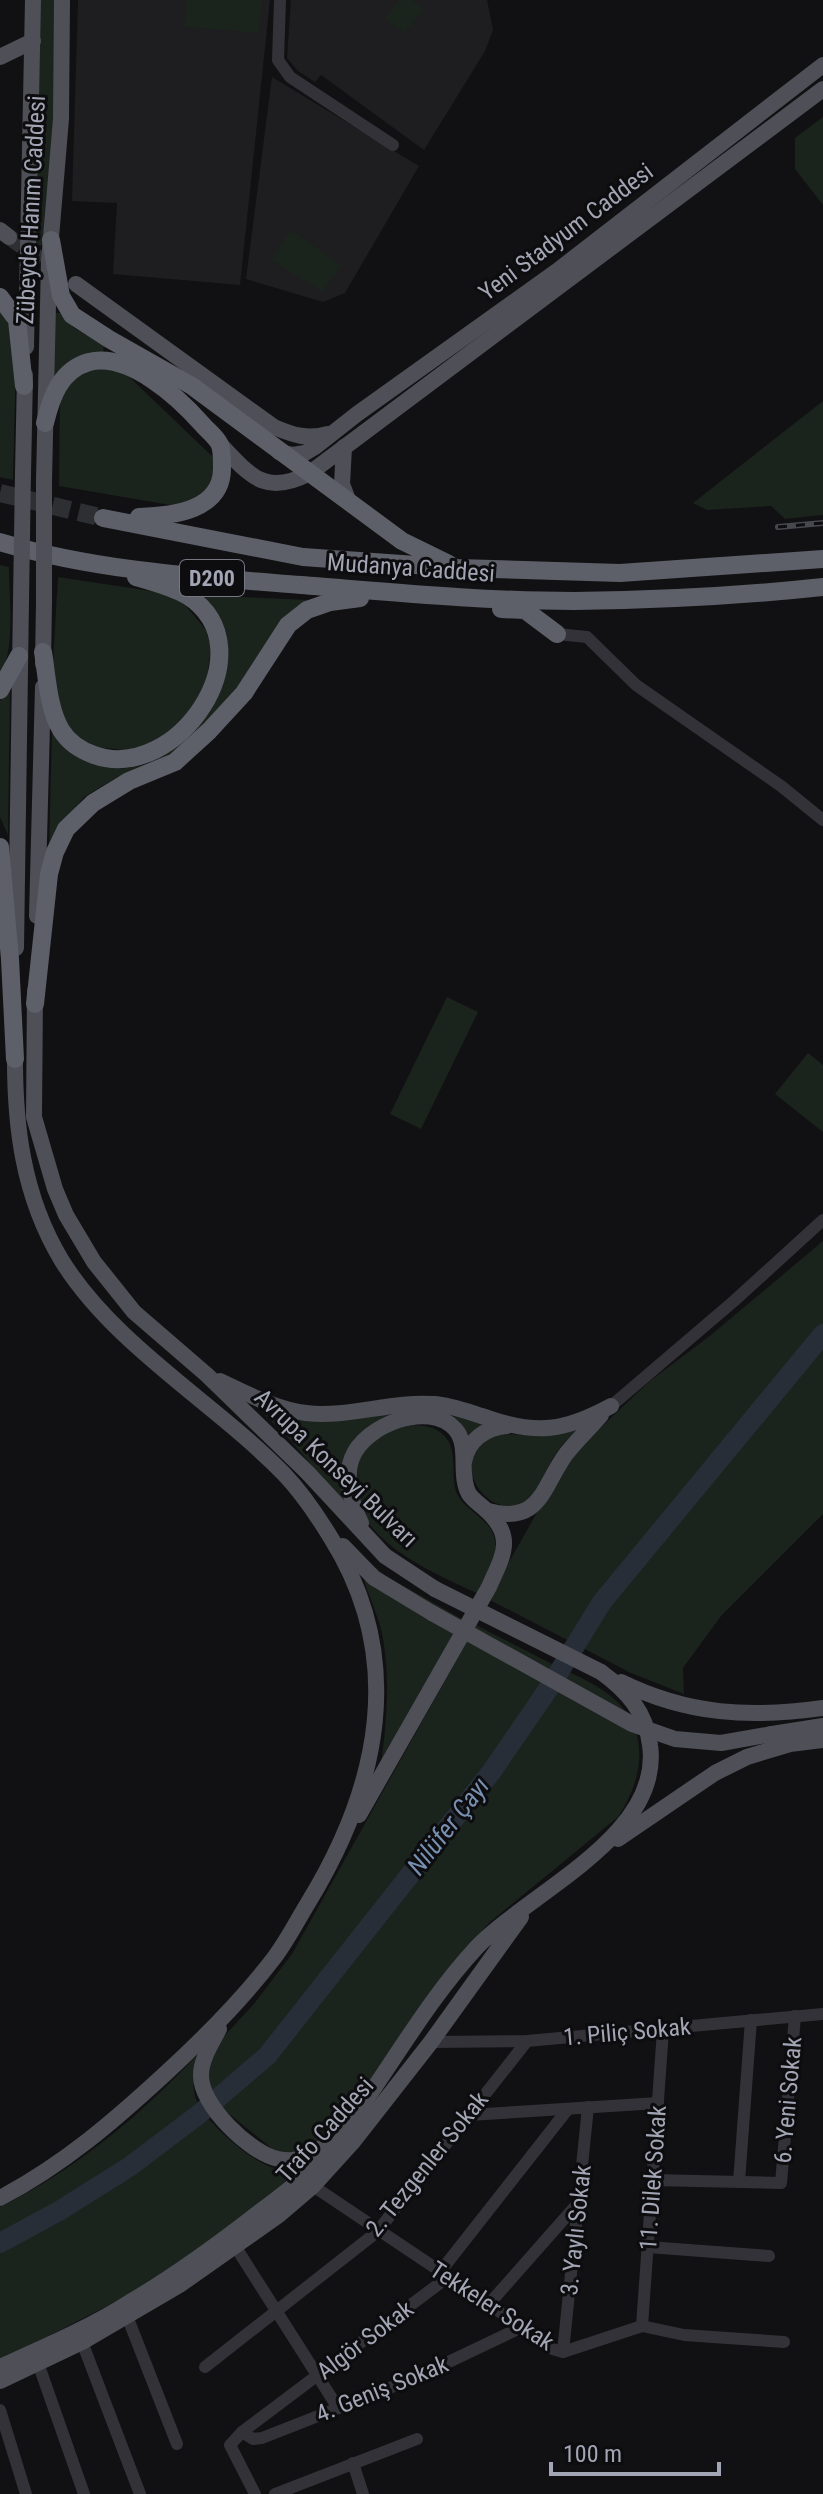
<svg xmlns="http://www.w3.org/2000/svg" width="823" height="2494" font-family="'Roboto Condensed',sans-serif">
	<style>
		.built { fill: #1e1d20 }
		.green { fill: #1b231d }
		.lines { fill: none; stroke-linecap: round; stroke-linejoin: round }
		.river { stroke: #272e37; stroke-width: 20 }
		.major-tunnel { stroke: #2e2f33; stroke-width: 16; stroke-dasharray: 16 8; stroke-linecap: butt }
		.highway-tunnel { stroke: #2e2f33; stroke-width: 18; stroke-dasharray: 18 9; stroke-linecap: butt }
		.minor { stroke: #323238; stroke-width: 12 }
		.major { stroke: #4e4f57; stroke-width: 16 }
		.highway { stroke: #5e6069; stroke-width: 18 }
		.rail-casing { stroke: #47484f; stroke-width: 6 }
		.rail { stroke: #0d0c0e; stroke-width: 3; stroke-dasharray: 9; stroke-linecap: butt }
		.major-bridge { stroke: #4e4f57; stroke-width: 16 }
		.labels { text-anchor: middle; stroke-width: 6; stroke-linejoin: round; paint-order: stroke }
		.shield { fill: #0d0c0e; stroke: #757782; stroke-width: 2 }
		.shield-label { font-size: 22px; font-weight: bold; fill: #a2a5b4 }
		.street-label { font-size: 24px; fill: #a2a5b4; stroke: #0d0c0e }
		.water-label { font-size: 26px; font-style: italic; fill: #778fb1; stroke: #0d0c0e }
	</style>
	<rect width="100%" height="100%" fill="#111113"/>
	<g class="built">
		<path d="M78 0H270L240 285 113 274 117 203 72 201Z"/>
		<path d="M291 0H487L493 30 485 51 424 150 321 75 315 82 298 71 287 58Z"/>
		<path d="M272 77 419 166 345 293 323 302 246 279Z"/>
	</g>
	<g class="green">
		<path d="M33 0H59L57 86 46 245 33 246Z"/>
		<path d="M186 0H262L259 33 184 27Z"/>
		<path d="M399 0H412L424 10 404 33 384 18Z"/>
		<path d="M823 117V205L795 169V138Z"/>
		<path d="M291 230 342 265 322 292 271 260Z"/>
		<path d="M0 310 13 332 16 355 13 480 0 477Z"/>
		<path d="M55 313H61L74 328 104 345 103 355 54 379Z"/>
		<path d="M85 369 122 370 216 460 209 491 186 504 170 505 59 486 60 396 68 380Z"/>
		<path d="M823 401V515L785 519 771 506 707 510 693 503Z"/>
		<path d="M0 565 9 567C9 601 16 646 0 677Z"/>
		<path d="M58 577 151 591 180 599 206 630 211 646 206 686 184 719 148 746 133 751 87 746 70 734 60 717 53 662Z"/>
		<path d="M198 595 308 600 215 717 168 756 114 779 84 797 62 824 49 850 52 733C79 762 119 781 158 758 166 752 174 744 181 737 203 717 213 705 225 677Z"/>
		<path d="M10 689 8 835 0 817V701Z"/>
		<path d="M447 997 478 1012 421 1129 390 1114Z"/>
		<path d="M808 1053 823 1065V1132L775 1094Z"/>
		<path d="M823 1241V1514L721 1616 683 1668 684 1694 631 1673 488 1599 544 1500 580 1447 650 1381 711 1335Z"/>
		<path d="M251 1401 286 1417 432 1410 488 1425 467 1439 428 1416 357 1441 350 1511 292 1442Z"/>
		<path d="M415 1425C428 1426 439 1428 447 1439 458 1455 450 1477 457 1494 466 1512 492 1519 495 1541 498 1557 484 1578 477 1593 426 1570 332 1530 359 1458 368 1437 394 1427 415 1425Z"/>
		<path d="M580 1428C571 1436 562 1444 555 1455 546 1469 541 1493 526 1502 494 1520 455 1476 479 1447 497 1426 527 1438 550 1435 560 1434 571 1430 580 1428Z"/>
		<path d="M360 1555 386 1576 462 1619 381 1763C387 1722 390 1680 383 1638 379 1613 358 1576 360 1555Z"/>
		<path d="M476 1625C501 1638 527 1651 552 1664 568 1672 586 1679 601 1689 651 1721 647 1773 618 1817L490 1922 454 1962 386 2061 332 2133 315 2149 296 2154 275 2151 223 2109 210 2091 207 2075 215 2046 253 2005 292 1954Z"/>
		<path d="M197 2055C194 2070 191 2084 196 2099 203 2120 249 2160 271 2167 284 2171 296 2167 308 2164L198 2251 144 2287 0 2361V2207C75 2170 140 2116 197 2055Z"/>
	</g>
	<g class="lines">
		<path class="river" d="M0 2243 59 2211 129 2167 198 2115 267 2056 492 1771 549 1688 602 1602 823 1334"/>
		<path class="major-tunnel" d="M9 237 58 272"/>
		<path class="highway-tunnel" d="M0 493 103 518"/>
		<g class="minor">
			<path d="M280 0 278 60 290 77 393 145"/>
			<path d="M557 634 587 637 636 685 781 786 823 820"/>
			<path d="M611 1406 734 1301 823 1220"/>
			<path d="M431 2042 527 2041 823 2014"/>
			<path d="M469 2115 658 2103"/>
			<path d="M652 2180 781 2183 795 2016"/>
			<path d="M739 2182 751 2020"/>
			<path d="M313 2186 489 2304 549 2348 563 2352 642 2326 684 2335 784 2342"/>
			<path d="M235 2246 338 2408"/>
			<path d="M648 2247 769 2256"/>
			<path d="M440 2272 568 2109"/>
			<path d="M489 2304 579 2202"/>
			<path d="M127 2316 177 2444"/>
			<path d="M642 2326 663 2030"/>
			<path d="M82 2342 140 2494"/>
			<path d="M563 2352 588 2107"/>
			<path d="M38 2363 84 2494"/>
			<path d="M205 2367 377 2232 527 2041"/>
			<path d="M0 2410 26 2494"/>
			<path d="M242 2432 253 2439 262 2438 415 2378 520 2328"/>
			<path d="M353 2463 363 2494"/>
			<path d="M255 2494 230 2445 242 2432 448 2277"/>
			<path d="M275 2494 417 2439"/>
		</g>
		<g class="major">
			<path d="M0 57 33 41"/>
			<path d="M0 230 9 237"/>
			<path d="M76 284 274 427C293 435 308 440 328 434"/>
			<path d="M26 347 33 0"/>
			<path d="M219 443C250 475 264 497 310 473L823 89"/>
			<path d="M344 447 342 484 347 497"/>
			<path d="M279 452 293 455 305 453 315 447 357 414 557 271 823 65"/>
			<path d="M23 473 25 375"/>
			<path d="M44 480 49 261 61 119 62 0"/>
			<path d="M43 664 44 602"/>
			<path d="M37 916 43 687"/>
			<path d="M16 948 21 601"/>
			<path d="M35 991 34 1117 55 1189 66 1215 94 1262 134 1312 207 1375 307 1472 385 1556 435 1589"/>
			<path d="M220 1381C248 1394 275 1409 306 1413 348 1418 391 1401 434 1404 452 1405 471 1413 488 1418 537 1435 565 1431 611 1406"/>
			<path d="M464 1462C468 1440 485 1428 507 1426"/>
			<path d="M488 1511C541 1525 542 1487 566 1454 577 1440 590 1428 601 1415"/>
			<path d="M343 1546 374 1578 432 1613"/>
			<path d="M621 1682C688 1715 750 1718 823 1708"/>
			<path d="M772 1734 823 1726"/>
			<path d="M359 1815 489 1587C502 1557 516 1538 487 1511 481 1505 474 1501 469 1494 458 1475 470 1445 455 1429 429 1400 364 1425 352 1458 344 1478 352 1505 361 1523"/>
			<path d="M618 1839 715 1773 747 1757 790 1744 823 1740"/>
			<path d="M219 2029C212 2043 201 2059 201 2075 200 2105 250 2153 278 2159 296 2163 311 2158 324 2146"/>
			<path d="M0 2198C63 2165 114 2121 166 2073 205 2037 242 2000 274 1958 287 1941 297 1921 308 1903 379 1787 407 1659 331 1538 317 1515 303 1494 284 1474 215 1403 115 1346 62 1261 22 1195 14 1123 15 1047"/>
			<path d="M0 2367C44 2347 89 2328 130 2302 174 2276 214 2247 254 2216 283 2194 313 2172 337 2145 350 2130 359 2110 370 2094 404 2044 436 1991 477 1947 531 1891 663 1835 650 1745 646 1712 627 1691 601 1672"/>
			<path d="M0 2381 82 2342 181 2284 279 2215 313 2186 352 2143 431 2042 521 1917"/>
		</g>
		<g class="highway">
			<path d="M51 240 61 296 72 315 109 339 192 386 402 541 449 564"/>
			<path d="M0 297 17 320 24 386"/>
			<path d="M45 423C51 398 60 370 89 362 129 352 178 397 202 424 207 430 215 436 219 443 222 448 222 460 222 467 223 511 172 516 139 517"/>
			<path d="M103 518 303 557 458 568 620 573 823 559"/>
			<path d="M0 542C97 571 201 577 301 585 391 592 483 601 574 601 657 600 740 596 823 587"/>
			<path d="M501 609 525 610 557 634"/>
			<path d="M43 652C47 676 48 708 61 730 69 743 80 750 94 755 177 784 269 649 188 596 173 587 153 582 136 577"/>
			<path d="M0 690 19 656"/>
			<path d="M0 847 10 959 15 1059"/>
			<path d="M35 1004 49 874 55 852 66 829 93 803 129 781 175 762 209 731 244 693 288 625 307 610 330 602 360 598"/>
		</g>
		<defs>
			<path id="rail" d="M778 527 823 523"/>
		</defs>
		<use href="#rail" class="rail-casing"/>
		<use href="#rail" class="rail"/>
		<g class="major-bridge">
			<path d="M21 601 23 473"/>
			<path d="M44 602V480"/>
			<path d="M435 1589 601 1672"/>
			<path d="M432 1613 632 1724 675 1739 721 1743 772 1734"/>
		</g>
	</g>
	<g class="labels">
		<rect class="shield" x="180" y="560" width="64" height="36" rx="6"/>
		<g class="shield-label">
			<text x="212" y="586">D200</text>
		</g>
		<g class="street-label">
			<text transform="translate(31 210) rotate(-87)" y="8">Zübeyde Hanım Caddesi</text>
			<text transform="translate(566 232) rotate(-37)" y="8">Yeni Stadyum Caddesi</text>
			<text transform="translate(411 568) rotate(4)" y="8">Mudanya Caddesi</text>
			<text transform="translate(336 1468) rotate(44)" y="8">Avrupa Konseyi Bulvarı</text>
			<text transform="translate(627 2032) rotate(-5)" y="8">1. Piliç Sokak</text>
			<text transform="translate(788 2100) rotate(-85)" y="8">6. Yeni Sokak</text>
			<text transform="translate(325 2130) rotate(-48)" y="8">Trafo Caddesi</text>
			<text transform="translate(427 2164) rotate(-51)" y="8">2. Tezgenler Sokak</text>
			<text transform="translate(653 2178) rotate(-86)" y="8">11. Dilek Sokak</text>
			<text transform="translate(576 2230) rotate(-84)" y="8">3. Yaylı Sokak</text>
			<text transform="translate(492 2306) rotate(33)" y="8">Tekkeler Sokak</text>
			<text transform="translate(365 2340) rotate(-37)" y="8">Algör Sokak</text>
			<text transform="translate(382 2389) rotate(-22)" y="8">4. Geniş Sokak</text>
		</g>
		<g class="water-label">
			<text transform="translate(448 1826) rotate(-52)" y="9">Nilüfer Çayı</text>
		</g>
	</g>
	<path d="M551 2462v12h168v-12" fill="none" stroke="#a2a5b4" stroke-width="4"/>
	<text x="563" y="2462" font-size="24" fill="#a2a5b4" stroke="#0d0c0e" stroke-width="6" paint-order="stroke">100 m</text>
</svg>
